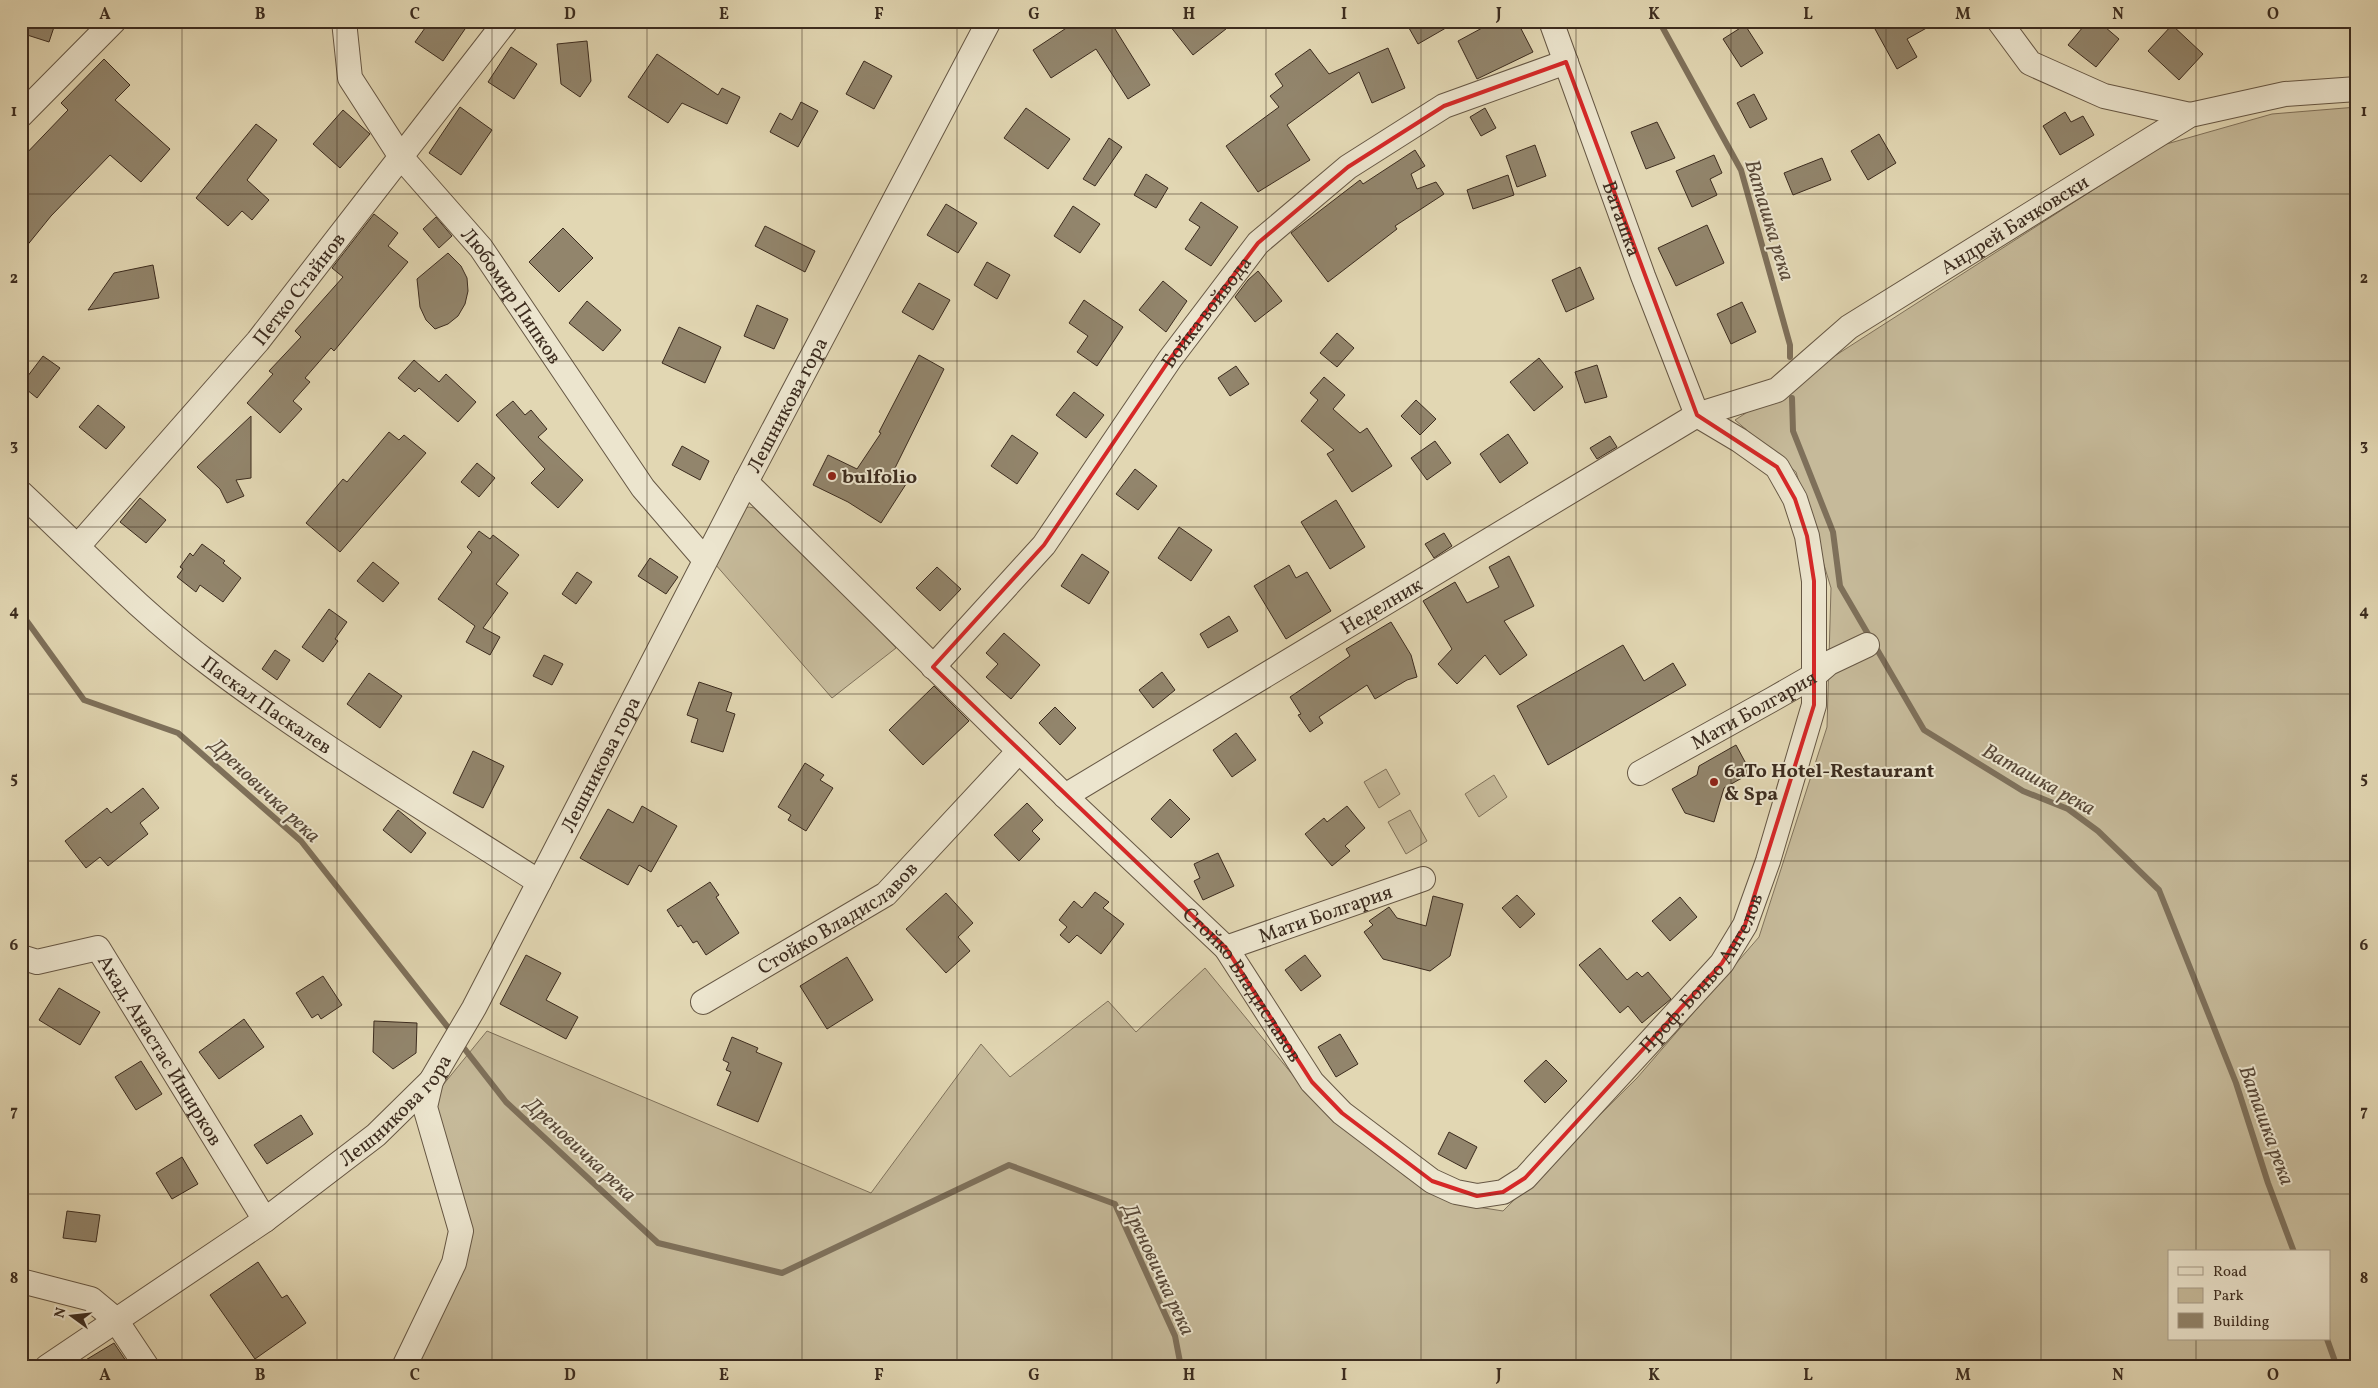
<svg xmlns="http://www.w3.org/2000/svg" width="2378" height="1388" font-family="Vollkorn,serif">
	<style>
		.green { fill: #c6ba9a; stroke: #81735c; fill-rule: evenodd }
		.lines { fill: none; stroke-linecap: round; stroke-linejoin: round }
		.stream { stroke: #7e705a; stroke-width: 6 }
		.building { fill: #92856c; stroke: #3c2c1f }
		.minor-casing { stroke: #665744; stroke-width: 26 }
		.minor { stroke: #ece5ce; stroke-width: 24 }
		.marked { fill: none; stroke: #d62828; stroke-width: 4; stroke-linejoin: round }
		.grid { fill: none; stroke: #3c2c1f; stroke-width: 1; stroke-opacity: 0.55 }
		.poi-dot { fill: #8f2418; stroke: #ece5ce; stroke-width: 2 }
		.labels { text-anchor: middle; stroke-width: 4; stroke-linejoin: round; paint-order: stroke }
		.street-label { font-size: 20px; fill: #3c2c1f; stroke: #ece5ce }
		.poi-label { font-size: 20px; font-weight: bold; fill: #3c2c1f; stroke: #ece5ce; text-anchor: start }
		.water-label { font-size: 21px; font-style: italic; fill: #584838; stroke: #ece5ce }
		.neatline { fill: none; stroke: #3c2c1f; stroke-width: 2 }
		.grid-label { font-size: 16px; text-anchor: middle; font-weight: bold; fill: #3c2c1f }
	</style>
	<rect width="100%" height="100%" fill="#e2d7b3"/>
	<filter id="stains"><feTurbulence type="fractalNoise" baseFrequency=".004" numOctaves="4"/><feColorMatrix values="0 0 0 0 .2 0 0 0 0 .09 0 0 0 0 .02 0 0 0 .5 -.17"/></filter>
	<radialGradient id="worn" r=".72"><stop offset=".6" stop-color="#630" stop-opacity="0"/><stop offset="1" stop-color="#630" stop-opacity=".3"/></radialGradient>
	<g class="green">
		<path d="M2357 107V1367H404L461 1231 425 1107 487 1031 871 1193 981 1044 1010 1077 1108 1001 1136 1032 1205 968 1301 1085 1406 1177 1459 1204 1503 1211 1637 1078 1759 937 1827 727 1831 588 1796 472 1735 420 2163 145 2272 114ZM2169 1252H2329V1339H2169Z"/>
		<path d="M749 507 754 508 848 597 896 648 832 698 715 564 745 508Z"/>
		<path d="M1386 769 1400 794 1379 808 1364 782Z"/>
		<path d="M1494 775 1507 797 1479 817 1465 794Z"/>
		<path d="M1410 810 1427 841 1406 854 1388 822Z"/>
	</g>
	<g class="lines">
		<g class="stream">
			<path d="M1659 21 1741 170 1790 345V357"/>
			<path d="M1792 398 1793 431 1833 532 1840 586 1924 730 2023 791 2068 809 2098 831 2159 890 2236 1083 2268 1183 2294 1252"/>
			<path d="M21 613 84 700 178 733 301 841 454 1035"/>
			<path d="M460 1043 506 1102 658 1243 782 1273 1009 1165 1115 1204 1175 1336 1181 1367"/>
			<path d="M2327 1339 2337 1367"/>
		</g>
	</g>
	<g class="building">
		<path d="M21 21H56L49 42 21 33Z"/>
		<path d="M430 21H454L465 29 443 61 415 42Z"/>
		<path d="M1077 21H1110L1150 85 1128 99 1096 49 1051 78 1033 50Z"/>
		<path d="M1166 21H1236L1193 55Z"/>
		<path d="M1405 21H1458L1418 44Z"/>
		<path d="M1495 21H1517L1533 52 1477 79 1458 41Z"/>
		<path d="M1890 21H1939L1907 39 1917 57 1897 69 1875 29Z"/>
		<path d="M2088 21H2098L2119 39 2096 67 2068 45Z"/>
		<path d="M1745 25 1763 53 1741 67 1723 39Z"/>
		<path d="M2172 25 2203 54 2179 80 2148 51Z"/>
		<path d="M587 41 591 81 580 97 561 84 557 44Z"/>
		<path d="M511 47 537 64 514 99 488 82Z"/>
		<path d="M1388 48 1405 88 1372 103 1359 72 1287 125 1310 160 1258 192 1226 146 1279 107 1270 96 1283 86 1275 74 1310 49 1329 74Z"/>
		<path d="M657 54 718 95 722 88 740 97 727 124 682 103 668 123 628 97Z"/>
		<path d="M104 59 130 85 115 100 170 149 141 182 110 155 51 216 21 253V159L68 110 61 103Z"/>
		<path d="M864 61 892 76 874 109 846 94Z"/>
		<path d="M1754 94 1767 119 1750 128 1737 103Z"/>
		<path d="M801 102 818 111 798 147 770 132 780 113 792 120Z"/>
		<path d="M460 107 492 130 461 175 429 153Z"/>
		<path d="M1026 108 1070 139 1048 169 1004 138Z"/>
		<path d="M1485 108 1496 128 1481 136 1470 117Z"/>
		<path d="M343 110 370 134 340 168 313 144Z"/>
		<path d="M2065 112 2071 122 2083 116 2094 135 2060 155 2043 126Z"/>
		<path d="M1657 122 1675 158 1646 169 1631 132Z"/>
		<path d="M256 124 277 140 247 180 269 200 252 220 242 211 228 226 196 198Z"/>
		<path d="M1879 134 1896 163 1868 180 1851 151Z"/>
		<path d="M1109 138 1122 147 1095 186 1083 179Z"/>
		<path d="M1535 145 1546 176 1517 187 1506 156Z"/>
		<path d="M1415 150 1425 166 1411 174 1417 189 1436 182 1444 194 1395 226 1397 229 1328 282 1291 233 1360 180 1363 184Z"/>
		<path d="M1714 155 1722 173 1710 179 1717 195 1692 207 1676 171Z"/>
		<path d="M1822 158 1831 180 1793 195 1784 173Z"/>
		<path d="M1146 174 1168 188 1156 208 1134 195Z"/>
		<path d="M1508 175 1514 195 1473 209 1467 190Z"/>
		<path d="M1201 202 1238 227 1211 266 1185 249 1200 227 1189 220Z"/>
		<path d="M946 204 977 223 958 253 927 235Z"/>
		<path d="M1073 206 1100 224 1080 253 1054 236Z"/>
		<path d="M374 214 398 233 388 246 408 262 334 351 331 348 305 378 310 382 293 401 302 409 280 433 247 403 273 374 269 371 301 337 295 331 343 277 332 268Z"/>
		<path d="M436 217 452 236 439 248 423 229Z"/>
		<path d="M1707 225 1724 263 1676 286 1658 248Z"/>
		<path d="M765 226 815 251 805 272 755 246Z"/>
		<path d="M563 228 593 258 559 292 529 262Z"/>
		<path d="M448 253 461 266 467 278 468 291 465 304 458 316 448 324 435 329 426 320 420 307 417 279Z"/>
		<path d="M987 262 1010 275 997 299 974 285Z"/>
		<path d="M153 265 159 298 88 310 114 273Z"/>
		<path d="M1580 267 1594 299 1566 312 1552 280Z"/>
		<path d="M1258 271 1282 301 1255 322 1235 297 1248 280Z"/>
		<path d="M1163 281 1187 301 1166 332 1139 310Z"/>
		<path d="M919 283 950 300 933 330 902 312Z"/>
		<path d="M1084 300 1123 327 1097 366 1077 352 1088 336 1069 323Z"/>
		<path d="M587 301 621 330 603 351 569 323Z"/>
		<path d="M1742 302 1756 332 1731 344 1717 314Z"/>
		<path d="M757 305 788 319 774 349 744 336Z"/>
		<path d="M679 327 721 347 705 383 662 363Z"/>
		<path d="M1337 333 1354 348 1337 367 1320 353Z"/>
		<path d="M919 355 944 369 893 472 908 481 881 523 848 502 813 485 828 455 857 469 881 433 879 432Z"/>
		<path d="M43 356 60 368 37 398 21 385Z"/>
		<path d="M1539 358 1563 387 1534 411 1510 382Z"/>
		<path d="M414 360 439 382 446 374 476 402 458 422 419 388 415 392 398 378Z"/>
		<path d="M1597 365 1607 397 1585 403 1575 372Z"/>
		<path d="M1236 366 1249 384 1230 396 1218 378Z"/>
		<path d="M1324 377 1345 395 1333 409 1360 433 1367 428 1392 466 1352 492 1327 454 1334 450 1301 421 1318 400 1310 393Z"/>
		<path d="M1074 392 1104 415 1086 438 1056 415Z"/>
		<path d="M1416 400 1436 419 1420 435 1401 416Z"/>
		<path d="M513 401 525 415 531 410 547 429 538 437 583 480 558 508 531 483 545 469 496 415Z"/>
		<path d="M98 405 125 427 106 449 79 427Z"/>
		<path d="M251 416V478L236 480 244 496 227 503 220 489 197 467Z"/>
		<path d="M389 432 399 440 404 435 426 453 340 552 306 523 343 479 347 482Z"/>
		<path d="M1508 434 1528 463 1500 483 1480 454Z"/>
		<path d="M1012 435 1038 453 1017 484 991 466Z"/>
		<path d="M1610 436 1617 447 1597 459 1590 448Z"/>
		<path d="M1435 441 1451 463 1427 480 1411 458Z"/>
		<path d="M682 446 709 461 700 480 672 465Z"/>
		<path d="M477 463 495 478 479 497 461 482Z"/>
		<path d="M1135 469 1157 486 1138 510 1116 494Z"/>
		<path d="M140 498 166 520 146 543 120 522Z"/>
		<path d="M1336 500 1365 547 1330 569 1301 522Z"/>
		<path d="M1179 527 1212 550 1191 581 1158 558Z"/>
		<path d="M479 531 490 539 493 535 519 555 496 584 508 593 483 628 500 637 490 655 466 642 475 626 438 599 472 552 467 547Z"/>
		<path d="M1444 533 1452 546 1434 558 1425 544Z"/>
		<path d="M202 544 225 561 223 563 241 578 223 602 200 585 196 592 177 577 183 569 180 567 190 553 193 556Z"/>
		<path d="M1082 554 1109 572 1089 604 1061 586Z"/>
		<path d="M1509 556 1534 606 1504 621 1527 655 1500 675 1485 655 1457 684 1438 664 1452 649 1423 601 1455 582 1467 603 1499 587 1489 567Z"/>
		<path d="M650 558 678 577 666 594 638 576Z"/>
		<path d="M373 562 399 583 383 602 357 581Z"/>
		<path d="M1289 565 1296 578 1307 572 1331 611 1286 639 1254 586Z"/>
		<path d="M937 567 961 589 940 611 916 588Z"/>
		<path d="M577 572 592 582 576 604 562 594Z"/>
		<path d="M329 609 347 622 335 639 338 641 323 662 302 647Z"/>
		<path d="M1229 616 1238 631 1208 648 1200 634Z"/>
		<path d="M1391 622 1411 655 1417 677 1407 680 1375 699 1367 685 1319 717 1323 723 1310 732 1298 715 1301 714 1290 697 1350 656 1346 649Z"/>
		<path d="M1004 633 1040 665 1011 699 986 677 998 664 986 653Z"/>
		<path d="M1623 645 1644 681 1673 663 1686 685 1548 765 1517 706Z"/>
		<path d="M275 650 290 660 277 680 262 669Z"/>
		<path d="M544 655 563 664 552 685 533 676Z"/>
		<path d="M1162 672 1175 690 1153 708 1139 690Z"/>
		<path d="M369 673 402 696 380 728 347 704Z"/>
		<path d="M699 682 732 693 726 711 735 714 723 752 691 742 698 719 687 715Z"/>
		<path d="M934 686 969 721 923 765 889 730Z"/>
		<path d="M1055 707 1076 728 1060 745 1039 723Z"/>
		<path d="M1236 733 1256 760 1232 777 1213 750Z"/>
		<path d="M1736 745 1751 773 1724 788 1714 822 1685 813 1672 789 1697 775 1699 766Z"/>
		<path d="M473 751 504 766 483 808 453 793Z"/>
		<path d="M805 763 824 775 820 780 833 788 806 831 788 820 791 815 778 807Z"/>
		<path d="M143 788 159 808 140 823 148 834 108 866 100 857 86 868 65 841 107 808 111 813Z"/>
		<path d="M1170 799 1190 819 1171 838 1151 819Z"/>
		<path d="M1027 803 1043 820 1032 831 1040 839 1019 861 994 835Z"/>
		<path d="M642 806 677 826 651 872 639 865 628 885 580 858 608 809 633 823Z"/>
		<path d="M1347 806 1365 828 1345 846 1350 851 1332 866 1305 834 1324 818 1327 822Z"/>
		<path d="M398 810 426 833 411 853 383 830Z"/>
		<path d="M1218 853 1234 886 1203 900 1194 881 1200 878 1194 864Z"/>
		<path d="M710 882 719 895 716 897 739 933 706 955 697 941 693 943 681 925 678 927 667 910Z"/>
		<path d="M1095 892 1109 902 1103 908 1124 924 1101 954 1077 935 1069 943 1060 935 1067 927 1059 920 1074 901 1082 908Z"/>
		<path d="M946 893 973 923 958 937 970 951 946 973 906 929Z"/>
		<path d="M1517 895 1535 914 1520 928 1502 908Z"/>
		<path d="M1433 896 1463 904 1450 956 1430 971 1383 959 1364 932 1373 925 1369 921 1389 907 1397 918 1426 926Z"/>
		<path d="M1680 897 1697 917 1670 941 1652 921Z"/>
		<path d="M1600 948 1627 980 1637 972 1642 977 1648 972 1671 999 1642 1023 1628 1006 1620 1013 1579 965Z"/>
		<path d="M526 955 561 973 546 1000 578 1017 566 1039 500 1004Z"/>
		<path d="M1305 955 1321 976 1301 991 1285 970Z"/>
		<path d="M847 957 873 1000 827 1029 800 986Z"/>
		<path d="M323 976 342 1005 321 1019 318 1014 312 1018 296 993Z"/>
		<path d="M59 988 100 1012 80 1045 39 1020Z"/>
		<path d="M244 1019 264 1047 219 1079 199 1052Z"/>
		<path d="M374 1021 417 1023 416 1053 393 1069 373 1052Z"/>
		<path d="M1340 1034 1358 1064 1336 1077 1318 1047Z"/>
		<path d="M732 1037 758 1048 756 1052 782 1063 758 1122 717 1105 731 1072 726 1070 729 1063 723 1060Z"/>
		<path d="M1546 1060 1567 1081 1545 1103 1524 1081Z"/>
		<path d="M141 1061 162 1094 136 1110 115 1077Z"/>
		<path d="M301 1115 313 1134 267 1164 254 1145Z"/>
		<path d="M1449 1132 1477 1147 1466 1169 1438 1154Z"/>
		<path d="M182 1157 198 1184 172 1199 156 1173Z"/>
		<path d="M67 1211 100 1215 96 1242 63 1238Z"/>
		<path d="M258 1262 282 1298 287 1295 306 1323 255 1359 210 1295Z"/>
		<path d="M114 1343 130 1367H74Z"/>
	</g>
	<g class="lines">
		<defs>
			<g id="minor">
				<path id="s1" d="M344 21 350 78 401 157 481 248 643 488 705 560"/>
				<path id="s2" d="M1551 21 1643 276 1697 415"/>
				<path d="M1999 21 2030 63 2104 96 2190 115"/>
				<path d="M21 115 114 21"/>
				<path id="s3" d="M746 482 1065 796 1226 948 1312 1082 1342 1113 1432 1181 1456 1192 1477 1196 1503 1192 1525 1178 1722 963 1745 925 1768 861 1814 705V581L1807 536 1795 499 1777 467 1739 440 1697 415"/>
				<path id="s4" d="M21 493C83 551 143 614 211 665 315 744 429 811 539 882"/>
				<path id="s5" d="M78 546 258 341 506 21"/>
				<path id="s6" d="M933 667 1044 545 1170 359 1258 243 1348 167 1444 106 1566 62"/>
				<path id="s7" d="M1640 773 1773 699 1815 675 1829 663 1867 645"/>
				<path id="s8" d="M1065 796 1697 415 1777 390 1849 327 2190 115 2285 94 2357 89"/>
				<path id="s9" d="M1226 948 1423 879"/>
				<path id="s10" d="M21 957 37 962 98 948 265 1220"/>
				<path id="s11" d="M703 1002 886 894 1019 751"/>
				<path d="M21 1281 91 1299 115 1319 147 1367"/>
				<path id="s12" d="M47 1367 265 1220 376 1135 431 1081 474 1008 746 482 989 21"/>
				<path d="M404 1367 454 1263 461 1231 425 1107 431 1081"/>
			</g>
		</defs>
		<use href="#minor" class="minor-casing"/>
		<use href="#minor" class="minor"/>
	</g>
	<path class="marked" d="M1566 62 1697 415 1777 467 1795 499 1807 536 1814 581V705L1745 925 1722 963 1525 1178 1503 1192 1477 1196 1432 1181 1342 1113 1312 1082 1226 948 933 667 1044 545 1170 359 1258 243 1348 167 1444 106Z"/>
	<path class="grid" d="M182 21V1367M337 21V1367M492 21V1367M647 21V1367M802 21V1367M957 21V1367M1112 21V1367M1266 21V1367M1421 21V1367M1576 21V1367M1731 21V1367M1886 21V1367M2041 21V1367M2196 21V1252M21 194H2357M21 361H2357M21 527H2357M21 694H2357M21 861H2357M21 1027H2357M21 1194H2357M2196 1339V1367"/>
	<g class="poi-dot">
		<circle cx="832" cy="476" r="5"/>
		<circle cx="1714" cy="782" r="5"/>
	</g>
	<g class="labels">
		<g class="street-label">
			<text dy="7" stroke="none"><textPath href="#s2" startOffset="210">Ваташка</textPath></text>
			<text dy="7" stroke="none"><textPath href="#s8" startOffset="1112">Андрей Бачковски</textPath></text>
			<text dy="7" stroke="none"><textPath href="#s5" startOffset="339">Петко Стайнов</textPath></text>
			<text dy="7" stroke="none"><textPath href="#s1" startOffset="329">Любомир Пипков</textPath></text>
			<text dy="7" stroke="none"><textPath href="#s6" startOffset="449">Бойка войвода</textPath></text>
			<text dy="7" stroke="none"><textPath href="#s12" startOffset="1244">Лешникова гора</textPath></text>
			<text dy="7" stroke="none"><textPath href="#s8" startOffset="369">Неделник</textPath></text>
			<text dy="7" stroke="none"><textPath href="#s4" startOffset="325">Паскал Паскалев</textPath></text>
			<text dy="7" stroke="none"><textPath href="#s7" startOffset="130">Мати Болгария</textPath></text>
			<text dy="7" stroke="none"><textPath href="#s12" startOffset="839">Лешникова гора</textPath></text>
			<text dy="7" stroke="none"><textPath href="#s9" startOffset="105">Мати Болгария</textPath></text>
			<text dy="7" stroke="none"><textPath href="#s11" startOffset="159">Стойко Владиславов</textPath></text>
			<text dy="7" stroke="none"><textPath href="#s3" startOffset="1356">Проф. Боньо Ангелов</textPath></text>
			<text dy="7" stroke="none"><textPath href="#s3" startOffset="708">Стойко Владиславов</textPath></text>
			<text dy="7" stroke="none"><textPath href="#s10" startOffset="199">Акад. Анастас Иширков</textPath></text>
			<text dy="7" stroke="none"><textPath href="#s12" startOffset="434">Лешникова гора</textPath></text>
		</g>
		<g class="poi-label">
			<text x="842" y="483">bulfolio</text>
			<text x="1724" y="777">6aTo Hotel-Restaurant<tspan x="1724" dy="23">&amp; Spa</tspan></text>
		</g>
		<g class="water-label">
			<text transform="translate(1770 220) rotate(73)" y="7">Ваташка река</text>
			<text transform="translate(2039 779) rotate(29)" y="7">Ваташка река</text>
			<text transform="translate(265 790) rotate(43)" y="7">Дреновичка река</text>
			<text transform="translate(2267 1125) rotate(70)" y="7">Ваташка река</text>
			<text transform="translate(581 1149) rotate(43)" y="7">Дреновичка река</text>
			<text transform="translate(1159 1269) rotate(65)" y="7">Дреновичка река</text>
		</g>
	</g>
	<rect width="2378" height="1388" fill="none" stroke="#e2d7b3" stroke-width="55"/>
	<rect x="2168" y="1250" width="162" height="90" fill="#ece5ce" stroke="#a69b88"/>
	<rect x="2178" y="1267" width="25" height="8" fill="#ece5ce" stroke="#a69b88"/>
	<text x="2213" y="1276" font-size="15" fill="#3c2c1f">Road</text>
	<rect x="2178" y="1288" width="25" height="15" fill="#c6ba9a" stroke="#a69b88"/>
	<text x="2213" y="1300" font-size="15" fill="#3c2c1f">Park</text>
	<rect x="2178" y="1313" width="25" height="15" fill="#92856c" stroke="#a69b88"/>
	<text x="2213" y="1326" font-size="15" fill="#3c2c1f">Building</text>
	<g transform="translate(72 1316) rotate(285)" stroke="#ece5ce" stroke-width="4" paint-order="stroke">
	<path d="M0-4L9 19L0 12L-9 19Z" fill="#3c2c1f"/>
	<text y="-8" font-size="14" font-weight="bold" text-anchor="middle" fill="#3c2c1f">N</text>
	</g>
	<rect x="28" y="28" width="2322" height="1332" class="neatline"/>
	<g class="grid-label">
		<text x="105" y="19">A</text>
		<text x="260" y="19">B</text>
		<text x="415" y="19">C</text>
		<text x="570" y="19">D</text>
		<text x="724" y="19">E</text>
		<text x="879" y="19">F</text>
		<text x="1034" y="19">G</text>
		<text x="1189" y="19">H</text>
		<text x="1344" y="19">I</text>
		<text x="1499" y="19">J</text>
		<text x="1654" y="19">K</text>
		<text x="1808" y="19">L</text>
		<text x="1963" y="19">M</text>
		<text x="2118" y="19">N</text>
		<text x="2273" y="19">O</text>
		<text x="14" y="116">1</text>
		<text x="2364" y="116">1</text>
		<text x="14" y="283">2</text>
		<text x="2364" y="283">2</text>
		<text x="14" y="450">3</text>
		<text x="2364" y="450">3</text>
		<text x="14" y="616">4</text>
		<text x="2364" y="616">4</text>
		<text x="14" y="783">5</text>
		<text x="2364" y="783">5</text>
		<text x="14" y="950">6</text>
		<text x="2364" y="950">6</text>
		<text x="14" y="1116">7</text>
		<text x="2364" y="1116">7</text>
		<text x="14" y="1283">8</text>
		<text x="2364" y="1283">8</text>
		<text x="105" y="1380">A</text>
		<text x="260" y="1380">B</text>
		<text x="415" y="1380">C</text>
		<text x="570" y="1380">D</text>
		<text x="724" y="1380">E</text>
		<text x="879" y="1380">F</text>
		<text x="1034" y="1380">G</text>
		<text x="1189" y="1380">H</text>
		<text x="1344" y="1380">I</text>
		<text x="1499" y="1380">J</text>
		<text x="1654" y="1380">K</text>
		<text x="1808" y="1380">L</text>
		<text x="1963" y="1380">M</text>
		<text x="2118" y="1380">N</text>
		<text x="2273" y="1380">O</text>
	</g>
	<rect width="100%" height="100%" filter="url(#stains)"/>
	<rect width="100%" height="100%" fill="url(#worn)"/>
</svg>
